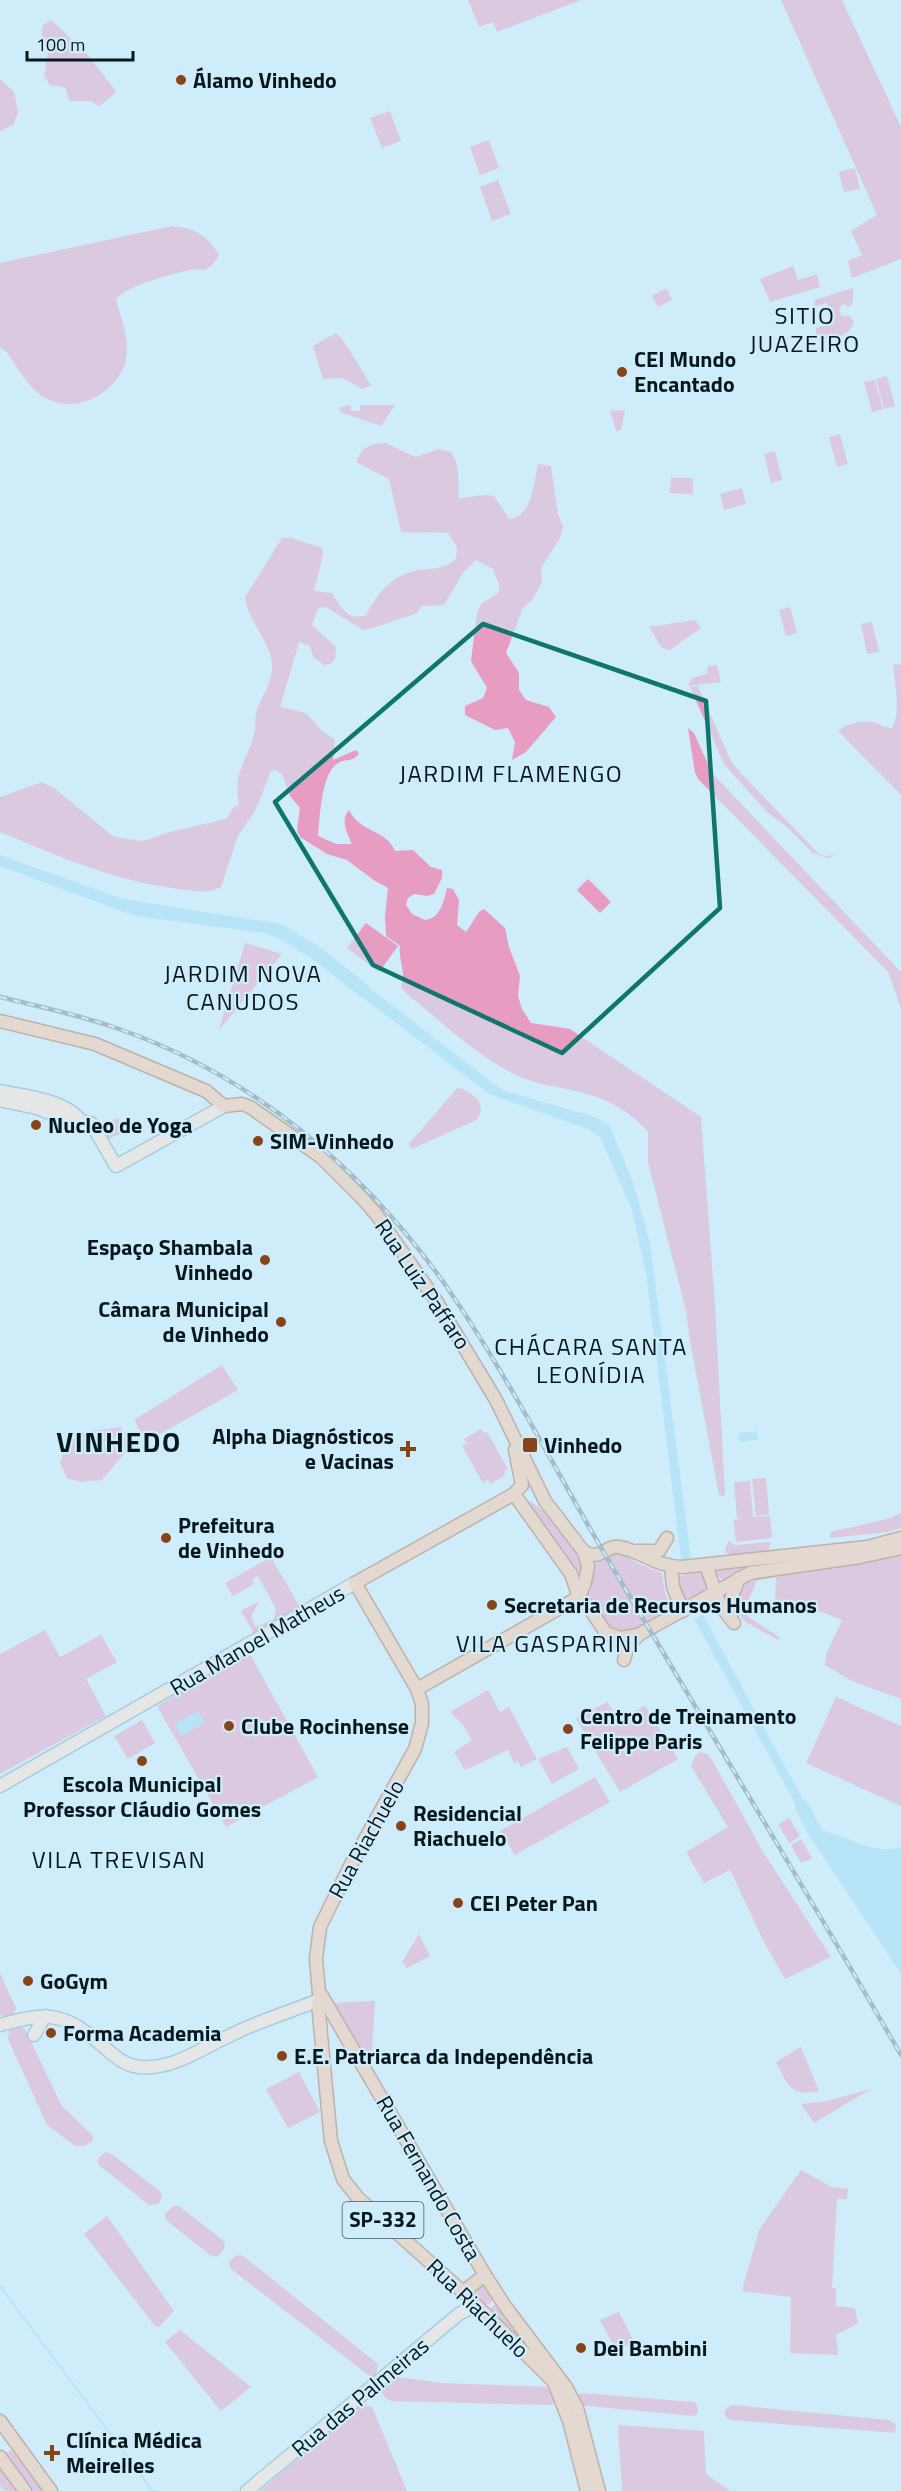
<svg xmlns="http://www.w3.org/2000/svg" width="901" height="2491" font-family="'Titillium Web',sans-serif">
	<style>
		.green { fill: #e79dc1 }
		.water { fill: #9cdaf7 }
		.lines { fill: none; stroke-linecap: round; stroke-linejoin: round }
		.stream { stroke: #9cdaf7; stroke-width: 2 }
		.river { stroke: #9cdaf7; stroke-width: 14 }
		.secondary-casing { stroke: #76a4ba; stroke-width: 15 }
		.primary-casing { stroke: #a66c4a; stroke-width: 15 }
		.secondary { stroke: #fee0d0; stroke-width: 12 }
		.primary { stroke: #fdc2a0; stroke-width: 12 }
		.rail-casing { stroke: #6c838e; stroke-width: 4.5 }
		.rail { stroke: #cfecfa; stroke-width: 2; stroke-dasharray: 7; stroke-linecap: butt }
		.marked { fill: none; stroke: #0f766e; stroke-width: 4.5; stroke-linejoin: round }
		.poi-dot { fill: #884419; stroke: #cfecfa; stroke-width: 2 }
		.labels { text-anchor: middle; stroke-width: 4.5; stroke-linejoin: round; paint-order: stroke }
		.shield { fill: #cfecfa; stroke: #425761; stroke-width: 1.5 }
		.shield-label { font-size: 21px; font-weight: bold; fill: #05171f }
		.poi-label { font-size: 22px; font-weight: bold; fill: #05171f; stroke: #cfecfa; text-anchor: start }
		.street-label { font-size: 22px; fill: #05171f; stroke: #cfecfa }
		.neighbourhood-label { font-size: 24px; letter-spacing: 1.5px; fill: #05171f; stroke: #cfecfa }
		.district-label { font-size: 28px; font-weight: bold; letter-spacing: 1.5px; fill: #05171f; stroke: #cfecfa }
	</style>
	<rect width="100%" height="100%" fill="#cfecfa"/>
	<g class="green">
		<path d="M468 0H581L497 32 493 22 479 27Z"/>
		<path d="M781 0H842L901 127V259L852 278 848 261 862 255 851 231 877 215Z"/>
		<path d="M51 20 87 54 116 91 110 98 99 106 91 101H69L66 88 50 85 44 76 49 48 42 38V26Z"/>
		<path d="M0 79 14 92 18 113 13 125 0 131Z"/>
		<path d="M390 111 401 141 382 148 370 118Z"/>
		<path d="M489 140 499 168 480 175 470 147Z"/>
		<path d="M855 168 860 189 844 192 839 172Z"/>
		<path d="M498 180 511 214 492 221 480 187Z"/>
		<path d="M172 226C195 228 207 235 219 255 216 260 213 266 206 269 202 270 196 269 192 270 176 272 124 287 116 299 121 318 131 343 125 363 115 397 68 418 38 393 26 383 16 366 7 352L0 347V263Z"/>
		<path d="M793 266 798 280 817 274 820 287 770 302 760 279Z"/>
		<path d="M666 288 672 300 658 307 652 296Z"/>
		<path d="M853 288V301L850 307 842 304 839 311 842 316H849L854 322C850 337 829 341 816 338V328L833 322 827 303 815 306 814 300Z"/>
		<path d="M336 333C345 339 363 374 371 385L362 389 343 378 323 379 313 346Z"/>
		<path d="M887 376 895 406 884 409 876 379Z"/>
		<path d="M875 380 883 409 872 412 864 382Z"/>
		<path d="M351 405V411H360V405H395L381 426 340 412V407Z"/>
		<path d="M625 410 621 430 616 431 610 411Z"/>
		<path d="M840 434 848 464 837 467 829 437Z"/>
		<path d="M385 443 416 457 439 449 451 452C461 467 458 481 459 498 472 498 481 493 494 496L509 519C532 518 534 482 538 464L551 466 558 515 563 526 560 538 541 568 542 582 532 600 523 608 506 653 519 673V690L526 700 549 707 556 717 526 752 512 760 515 742 508 728 495 730 465 715V706L483 698 487 688 471 661 477 613 481 604 497 594 500 588 493 569 476 560 463 573 444 605 422 606 417 613 373 628 363 630 326 607 318 608 312 625 336 647 335 659 330 664 324 665 313 657 310 646 299 642 280 707 306 713 321 730 335 740 333 760 356 750 359 754C351 763 347 758 338 763 321 773 320 818 318 836L336 844H352C347 833 340 820 349 810 360 833 386 829 395 851L413 850 431 867 442 870V878L434 894 427 896 414 894 408 898 406 905 412 914 425 920C440 919 444 901 447 888L453 889 459 900 457 925 466 932 479 912 484 909 505 928 509 947 520 976 518 996 522 1009 531 1023 570 1029 701 1117 715 1305 725 1496 719 1495 690 1341 686 1311 648 1162V1132C635 1117 618 1105 599 1098 573 1087 542 1088 516 1075 475 1055 442 1022 406 993L401 987C407 973 398 960 400 946L386 936 385 916 388 888 375 881 347 860 327 854 300 837 297 830 300 808 290 796 282 774 275 770 271 771 255 811 238 836 221 887C208 894 194 891 180 889 116 882 59 856 0 832V797L42 782 54 788 114 837 143 841 170 832 226 819 234 807 239 805C233 773 245 765 254 735 256 728 255 720 256 713 260 699 271 685 272 670 274 643 247 622 245 597L282 538H292L322 548 323 555 314 591 332 593C340 606 348 622 366 615 379 591 393 573 421 570 436 568 444 569 456 559L457 547 448 533C431 531 417 534 401 532L389 479 356 462C363 446 369 444 385 443Z"/>
		<path d="M775 451 782 480 771 483 764 454Z"/>
		<path d="M671 478H693V494L670 493Z"/>
		<path d="M742 488 746 504 724 510 720 494Z"/>
		<path d="M790 607 797 633 786 636 779 610Z"/>
		<path d="M695 620 701 628 670 650 662 648 649 627Z"/>
		<path d="M872 622 879 652 867 654 861 624Z"/>
		<path d="M901 664V795L838 731C846 724 862 720 873 722 880 724 884 728 892 728 901 714 895 684 893 665Z"/>
		<path d="M717 665 721 682 688 686 691 679 707 673 708 666Z"/>
		<path d="M698 686 731 761 737 769 818 853 824 856 838 855 826 858 812 852 788 828 767 812 724 764 690 687Z"/>
		<path d="M688 728 694 733 712 773 901 972V1009L889 973 699 780 695 773Z"/>
		<path d="M588 879 611 902 600 913 577 890Z"/>
		<path d="M366 923 398 946 379 972 347 948Z"/>
		<path d="M245 943 282 954 219 1030Z"/>
		<path d="M458 1087C473 1093 489 1104 476 1120L412 1149 409 1144Z"/>
		<path d="M118 1118 122 1125 126 1123 130 1130 108 1139 101 1127Z"/>
		<path d="M222 1365 238 1390 146 1442 134 1420Z"/>
		<path d="M121 1427 130 1447 102 1480 81 1482 67 1478 60 1463C70 1428 90 1432 121 1427Z"/>
		<path d="M481 1429 484 1433 487 1432 508 1469 504 1471 505 1475 490 1484 488 1480 483 1483 462 1446 467 1443 464 1439Z"/>
		<path d="M766 1478 769 1514 756 1516 752 1479Z"/>
		<path d="M750 1481 753 1517 770 1516 772 1538 736 1542 733 1520 744 1518H737L734 1482Z"/>
		<path d="M525 1500C541 1501 583 1554 581 1570L575 1571Z"/>
		<path d="M901 1513V1528L888 1532 830 1538 831 1532 891 1518Z"/>
		<path d="M729 1541 735 1545 771 1542 768 1552 728 1555 725 1549Z"/>
		<path d="M612 1551 619 1552 637 1563 662 1573 665 1593 672 1610C660 1617 641 1631 627 1632 609 1633 586 1603 587 1587 588 1569 598 1559 612 1551Z"/>
		<path d="M901 1556V1699L852 1681 825 1665 826 1654 842 1620 801 1604 797 1613 775 1605 776 1577 756 1581C753 1597 744 1597 749 1617L779 1637 778 1640 744 1621 735 1608C738 1593 741 1583 756 1578Z"/>
		<path d="M271 1557 301 1609 255 1635 241 1611 259 1601 251 1617 256 1627 274 1619 276 1609 258 1576 252 1579 254 1584 233 1596 225 1583Z"/>
		<path d="M746 1567 723 1580 715 1573V1571Z"/>
		<path d="M703 1572 706 1580V1588L695 1599 685 1602 677 1580 679 1576Z"/>
		<path d="M45 1630 60 1657 101 1635 117 1662 86 1679 106 1716 0 1774V1654Z"/>
		<path d="M245 1654 251 1656 318 1777 226 1827 157 1706Z"/>
		<path d="M488 1690 500 1712 509 1707 537 1759 521 1767 518 1761 514 1763 508 1750 465 1770 454 1752 472 1740 463 1725 450 1712Z"/>
		<path d="M836 1697 901 1726V1806L806 1763Z"/>
		<path d="M607 1702 618 1719 645 1706 678 1759 620 1792 576 1719Z"/>
		<path d="M142 1720 155 1743 128 1759 114 1736Z"/>
		<path d="M567 1747 579 1769 552 1784 538 1759Z"/>
		<path d="M700 1752 708 1754 714 1763 762 1850 831 1957 785 1979 764 1942 730 1870 704 1883 686 1852 728 1827 691 1766 695 1756Z"/>
		<path d="M595 1777 610 1802 515 1855 500 1831Z"/>
		<path d="M789 1818 800 1836 789 1843 778 1824Z"/>
		<path d="M801 1839 812 1858 801 1863 791 1845Z"/>
		<path d="M419 1934 430 1956 407 1968 402 1962Z"/>
		<path d="M0 1973 16 2008 13 2016 7 2017 0 2015Z"/>
		<path d="M375 2001 371 2065 369 2068 330 2003Z"/>
		<path d="M20 2026 25 2029 62 2106 93 2136V2141L84 2146 74 2145 47 2125 8 2039 9 2028Z"/>
		<path d="M801 2047 819 2091C790 2097 788 2085 776 2062Z"/>
		<path d="M299 2072 320 2112 288 2128 266 2089Z"/>
		<path d="M871 2089 814 2123 801 2104 827 2101Z"/>
		<path d="M105 2152 113 2155 161 2192 162 2197 158 2204 149 2205 99 2165 97 2160Z"/>
		<path d="M801 2170 832 2187 848 2189 847 2199H837L832 2288H836V2306L855 2308 858 2323 836 2335 838 2355 790 2353 791 2297 742 2291 759 2230Z"/>
		<path d="M173 2206H179L225 2242C225 2250 222 2253 216 2257L210 2255 166 2220 165 2214Z"/>
		<path d="M107 2216 174 2311 159 2327 155 2326 84 2234Z"/>
		<path d="M242 2255 378 2364 376 2375 371 2377 231 2269 229 2262 235 2256Z"/>
		<path d="M480 2286H485L493 2298 490 2304 483 2305 473 2294Z"/>
		<path d="M496 2304 556 2377 488 2310Z"/>
		<path d="M619 2312 634 2342 616 2350 600 2320Z"/>
		<path d="M180 2330 251 2387 221 2411 165 2342Z"/>
		<path d="M397 2377 442 2383 549 2387 557 2400 552 2405 391 2401 384 2397 382 2391 387 2383Z"/>
		<path d="M581 2393 694 2402 697 2405 698 2413 693 2416 578 2405 577 2395Z"/>
		<path d="M365 2405 372 2407 407 2491H260L358 2407Z"/>
		<path d="M733 2405 888 2420 896 2424 895 2433 732 2420 727 2418 724 2413 727 2407Z"/>
		<path d="M618 2425 704 2431 706 2474 730 2491H622Z"/>
		<path d="M14 2450 46 2491H28L5 2455 8 2451Z"/>
		<path d="M0 2467 18 2491H5L0 2486Z"/>
	</g>
	<g class="water">
		<path d="M0 855 123 899 281 924 315 944 337 962 330 970 280 939 264 933 135 916 0 866Z"/>
		<path d="M353 975 502 1090 595 1117 610 1126 634 1185 650 1243 691 1559H681L646 1273 632 1210 600 1137 588 1129 489 1094 344 983Z"/>
		<path d="M757 1431 758 1440 741 1442 738 1439 740 1433Z"/>
		<path d="M703 1615 813 1818 806 1823 694 1619Z"/>
		<path d="M198 1711 204 1723 181 1736 175 1724Z"/>
		<path d="M820 1830C848 1835 872 1856 901 1847V1974L810 1837Z"/>
	</g>
	<g class="lines">
		<path class="stream" d="M0 2286 153 2491"/>
		<g class="river">
			<path d="M319 955 363 990"/>
			<path d="M802 1807 816 1834"/>
		</g>
		<defs>
			<g id="secondary">
				<path d="M0 1091C27 1097 67 1099 83 1124"/>
				<path d="M0 1100 37 1108 71 1121 91 1123 116 1166 224 1106"/>
				<path d="M0 1786 355 1583"/>
				<path d="M0 2025C50 2011 65 2013 104 2047 116 2057 124 2065 139 2067 173 2070 200 2049 229 2036 256 2022 286 2013 314 2002"/>
				<path d="M34 2035 45 2016"/>
				<path d="M247 2491 459 2314 475 2305"/>
			</g>
			<g id="primary">
				<path d="M0 1021 95 1044 206 1091 224 1106 242 1104 250 1107 321 1157 361 1197 376 1214 435 1299 496 1400 545 1501 584 1552 588 1566 585 1582 579 1597"/>
				<path d="M514 1494 571 1574 579 1597 588 1606 606 1633 620 1638 638 1635 750 1573 860 1557 901 1548"/>
				<path d="M637 1551H659L667 1538"/>
				<path d="M584 1552C602 1561 605 1545 619 1547 642 1551 654 1566 682 1567L867 1547 901 1538"/>
				<path d="M706 1565 720 1605 734 1623"/>
				<path d="M671 1567 673 1587 683 1611"/>
				<path d="M731 1618 732 1596 739 1578"/>
				<path d="M624 1660 628 1645 638 1636"/>
				<path d="M417 1689 579 1597"/>
				<path d="M319 1993 316 1959 320 1927 350 1866 415 1749 422 1723V1704L417 1689 355 1583 514 1494 522 1485 515 1450"/>
				<path d="M319 1993 322 1996 485 2275 505 2306 566 2387 577 2408 599 2491"/>
				<path d="M318 2003 331 2141 343 2179 358 2198 463 2292 554 2382 569 2421 587 2491"/>
				<path d="M463 2292 485 2275"/>
				<path d="M0 2421 51 2491"/>
				<path d="M0 2457 25 2491"/>
			</g>
		</defs>
		<use href="#secondary" class="secondary-casing"/>
		<use href="#primary" class="primary-casing"/>
		<use href="#secondary" class="secondary"/>
		<use href="#primary" class="primary"/>
		<defs>
			<path id="rail" d="M0 997C40 1007 80 1015 119 1029 253 1076 362 1168 444 1283 506 1372 555 1470 610 1563 707 1727 806 1890 901 2055"/>
		</defs>
		<use href="#rail" class="rail-casing"/>
		<use href="#rail" class="rail"/>
	</g>
	<path d="M0 0H901V2491H0ZM483 624 706 701 720 908 562 1053 373 965 275 802Z" fill="#cfecfa" fill-opacity=".55" fill-rule="evenodd"/>
	<path class="marked" d="M483 624 706 701 720 908 562 1053 373 965 275 802Z"/>
	<g class="poi-dot">
		<circle cx="181" cy="80" r="6"/>
		<circle cx="622" cy="372" r="6"/>
		<circle cx="36" cy="1125" r="6"/>
		<circle cx="258" cy="1141" r="6"/>
		<circle cx="265" cy="1260" r="6"/>
		<circle cx="281" cy="1322" r="6"/>
		<rect x="522" y="1437" width="16" height="16" rx="3"/>
		<path d="M405 1440h6v6h6v6h-6v6h-6v-6h-6v-6h6z"/>
		<circle cx="166" cy="1538" r="6"/>
		<circle cx="492" cy="1605" r="6"/>
		<circle cx="229" cy="1726" r="6"/>
		<circle cx="568" cy="1729" r="6"/>
		<circle cx="142" cy="1761" r="6"/>
		<circle cx="401" cy="1826" r="6"/>
		<circle cx="458" cy="1903" r="6"/>
		<circle cx="28" cy="1981" r="6"/>
		<circle cx="51" cy="2033" r="6"/>
		<circle cx="282" cy="2056" r="6"/>
		<circle cx="581" cy="2348" r="6"/>
		<path d="M49 2444h6v6h6v6h-6v6h-6v-6h-6v-6h6z"/>
	</g>
	<g class="labels">
		<rect class="shield" x="342.5" y="2202" width="81" height="36" rx="4.5"/>
		<g class="shield-label">
			<text x="383" y="2227">SP-332</text>
		</g>
		<g class="poi-label">
			<text x="193" y="88">Álamo Vinhedo</text>
			<text x="634" y="367">CEI Mundo<tspan x="634" dy="25">Encantado</tspan></text>
			<text x="48" y="1133">Nucleo de Yoga</text>
			<text x="270" y="1149">SIM-Vinhedo</text>
			<text x="253" y="1255" text-anchor="end">Espaço Shambala<tspan x="253" dy="25">Vinhedo</tspan></text>
			<text x="269" y="1317" text-anchor="end">Câmara Municipal<tspan x="269" dy="25">de Vinhedo</tspan></text>
			<text x="394" y="1444" text-anchor="end">Alpha Diagnósticos<tspan x="394" dy="25">e Vacinas</tspan></text>
			<text x="544" y="1453">Vinhedo</text>
			<text x="178" y="1533">Prefeitura<tspan x="178" dy="25">de Vinhedo</tspan></text>
			<text x="504" y="1613">Secretaria de Recursos Humanos</text>
			<text x="580" y="1724">Centro de Treinamento<tspan x="580" dy="25">Felippe Paris</tspan></text>
			<text x="241" y="1734">Clube Rocinhense</text>
			<text x="142" y="1792" text-anchor="middle">Escola Municipal<tspan x="142" dy="25">Professor Cláudio Gomes</tspan></text>
			<text x="413" y="1821">Residencial<tspan x="413" dy="25">Riachuelo</tspan></text>
			<text x="470" y="1911">CEI Peter Pan</text>
			<text x="40" y="1989">GoGym</text>
			<text x="63" y="2041">Forma Academia</text>
			<text x="294" y="2064">E.E. Patriarca da Independência</text>
			<text x="593" y="2356">Dei Bambini</text>
			<text x="66" y="2448">Clínica Médica<tspan x="66" dy="25">Meirelles</tspan></text>
		</g>
		<g class="street-label">
			<text transform="translate(423 1284) rotate(56)" y="8">Rua Luiz Paffaro</text>
			<text transform="translate(257 1640) rotate(-30)" y="8">Rua Manoel Matheus</text>
			<text transform="translate(366 1839) rotate(-61)" y="8">Rua Riachuelo</text>
			<text transform="translate(429 2178) rotate(60)" y="8">Rua Fernando Costa</text>
			<text transform="translate(478 2308) rotate(44)" y="8">Rua Riachuelo</text>
			<text transform="translate(360 2397) rotate(-40)" y="8">Rua das Palmeiras</text>
		</g>
		<g class="neighbourhood-label">
			<text x="805" y="324">SITIO<tspan x="805" dy="28">JUAZEIRO</tspan></text>
			<text x="511" y="782">JARDIM FLAMENGO</text>
			<text x="243" y="982">JARDIM NOVA<tspan x="243" dy="28">CANUDOS</tspan></text>
			<text x="591" y="1355">CHÁCARA SANTA<tspan x="591" dy="28">LEONÍDIA</tspan></text>
			<text x="548" y="1652">VILA GASPARINI</text>
			<text x="119" y="1868">VILA TREVISAN</text>
		</g>
		<g class="district-label">
			<text x="119" y="1452">VINHEDO</text>
		</g>
	</g>
	<path d="M27 51v9h106v-9" fill="none" stroke="#05171f" stroke-width="3"/>
	<text x="36" y="51" font-size="18" fill="#05171f" stroke="#cfecfa" stroke-width="4.5" paint-order="stroke">100 m</text>
</svg>
